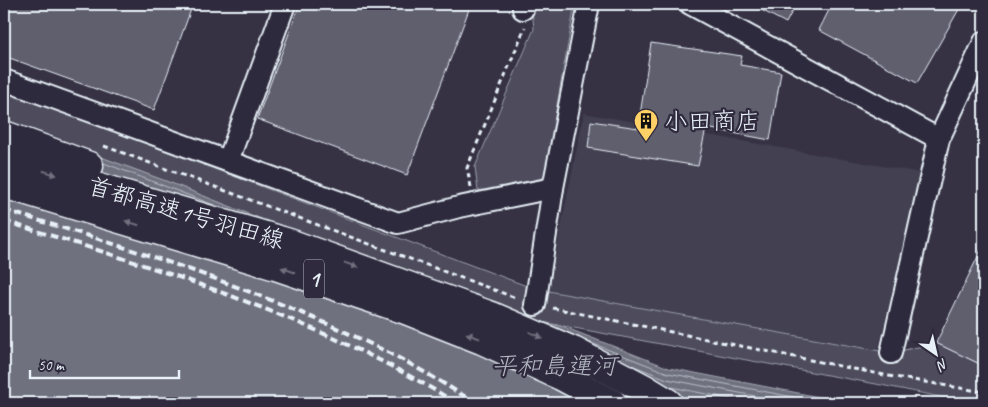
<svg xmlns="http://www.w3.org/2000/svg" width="988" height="407" font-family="Caveat,'Klee One',sans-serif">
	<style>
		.built { fill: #433f51 }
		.green { fill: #4d4b5c; stroke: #9a9eaa }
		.water { fill: #70717f; stroke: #a0a4af }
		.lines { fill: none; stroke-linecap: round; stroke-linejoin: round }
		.shore { stroke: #b8bec8; stroke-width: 1 }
		.building { fill: #605e6e; stroke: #e8f1f8 }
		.minor-casing { stroke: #e8f1f8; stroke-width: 24 }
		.highway-casing { stroke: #e8f1f8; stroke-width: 31 }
		.path { stroke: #e8f1f8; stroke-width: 3; stroke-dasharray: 5 4; stroke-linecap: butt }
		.minor { stroke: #2f2a3d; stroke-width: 20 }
		.highway { stroke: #2f2a3d; stroke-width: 28 }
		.rail { stroke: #e8f1f8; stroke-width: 4; stroke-dasharray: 8 4; stroke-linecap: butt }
		.oneway { fill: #70707e }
		.labels { text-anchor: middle; stroke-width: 4.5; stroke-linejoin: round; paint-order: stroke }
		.shield { fill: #2f2a3d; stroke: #b0b5c0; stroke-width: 1 }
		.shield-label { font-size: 22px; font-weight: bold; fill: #e8f1f8 }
		.poi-label { font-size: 24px; fill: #e8f1f8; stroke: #2f2a3d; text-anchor: start }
		.street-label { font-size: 24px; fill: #e8f1f8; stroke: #2f2a3d }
		.water-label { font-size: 25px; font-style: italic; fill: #b2b7c2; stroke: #2f2a3d }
	</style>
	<rect width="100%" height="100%" fill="#363244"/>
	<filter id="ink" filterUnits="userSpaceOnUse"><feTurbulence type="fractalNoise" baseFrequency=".02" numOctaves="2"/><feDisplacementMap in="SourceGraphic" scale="10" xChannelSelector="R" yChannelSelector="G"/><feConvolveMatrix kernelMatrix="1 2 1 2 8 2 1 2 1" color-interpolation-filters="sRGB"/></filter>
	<g filter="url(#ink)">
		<path class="built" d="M584 113 921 173 878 351 548 291Z"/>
		<g class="green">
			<path d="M535 4H575L544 178 478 191 475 167 534 29 532 11Z"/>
			<path d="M4 90 524 285 548 291 891 353 936 343 984 366V403H971L876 384 526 319 407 277 171 183 4 121Z"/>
		</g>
		<path class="water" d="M4 121 171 183 407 277 526 319 564 327 669 368 850 403H4Z"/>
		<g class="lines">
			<g class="shore">
				<path d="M104 163 214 205"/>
				<path d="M586 341 668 373 824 403"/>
				<path d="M634 366 667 379 791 403"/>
				<path d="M671 387 752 403"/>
			</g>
		</g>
		<g class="building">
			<path d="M4 4H193L154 110 4 56Z"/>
			<path d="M300 4H471L407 175 257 119Z"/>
			<path d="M750 4H796L786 23Z"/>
			<path d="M832 4H962L917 83 819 30Z"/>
			<path d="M651 43 742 56 740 65 781 72 770 140 706 128 698 166 588 148 591 121 638 128Z"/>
			<path d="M984 244V366L936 343Z"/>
		</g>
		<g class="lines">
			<defs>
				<g id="minor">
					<path d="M690 4 939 139"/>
					<path d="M523 9 525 4"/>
					<path d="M4 80 398 223 459 207 553 188"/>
					<path d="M228 161 285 4"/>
					<path d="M535 305 553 188 589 4"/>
					<path d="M891 353 939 139 984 42"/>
				</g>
				<g id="highway">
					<path d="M4 135 89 166"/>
					<path d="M4 159 289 243 494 317 573 351 645 389 668 403"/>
					<path d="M4 184 276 266 406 310 482 340 561 376 612 403"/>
				</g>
			</defs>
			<use href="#minor" class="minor-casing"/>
			<use href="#highway" class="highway-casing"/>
			<g class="path">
				<path d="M104 146 516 298"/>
				<path d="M471 187 467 168 525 27"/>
				<path d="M553 308 889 376 984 392"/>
			</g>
			<use href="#minor" class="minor"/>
			<use href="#highway" class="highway"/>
			<g class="rail">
				<path d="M4 210C134 249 265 291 387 352 418 367 447 386 476 403"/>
				<path d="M4 221C157 268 319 318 456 403"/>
			</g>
		</g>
		<defs><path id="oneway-solid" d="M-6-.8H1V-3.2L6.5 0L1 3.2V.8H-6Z" transform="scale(1.25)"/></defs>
		<g class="oneway">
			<use href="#oneway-solid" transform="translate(50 173) rotate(17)"/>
			<use href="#oneway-solid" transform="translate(132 223) rotate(-163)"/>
			<use href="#oneway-solid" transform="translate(351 265) rotate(20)"/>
			<use href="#oneway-solid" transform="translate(288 270) rotate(-161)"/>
			<use href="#oneway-solid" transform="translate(536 335) rotate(24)"/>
			<use href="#oneway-solid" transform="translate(473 336) rotate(-159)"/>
		</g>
	</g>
	<defs>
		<symbol id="building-pin" viewBox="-11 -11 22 30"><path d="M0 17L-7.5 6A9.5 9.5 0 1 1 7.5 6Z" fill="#ffd166" stroke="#2f2a3d"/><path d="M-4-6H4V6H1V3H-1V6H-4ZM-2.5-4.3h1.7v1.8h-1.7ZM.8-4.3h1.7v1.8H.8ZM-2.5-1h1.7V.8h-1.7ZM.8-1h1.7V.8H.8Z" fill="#111"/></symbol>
	</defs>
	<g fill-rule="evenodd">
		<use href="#building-pin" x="632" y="107" width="28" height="38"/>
	</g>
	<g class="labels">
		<rect class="shield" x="304" y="259.5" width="20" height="39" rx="4"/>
		<g class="shield-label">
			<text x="314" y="287">1</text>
		</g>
		<g class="poi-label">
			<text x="664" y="129">小田商店</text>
		</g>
		<g class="street-label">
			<text transform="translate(186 213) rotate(16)" y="8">首都高速1号羽田線</text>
		</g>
		<g class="water-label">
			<text x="554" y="374">平和島運河</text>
		</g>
	</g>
	<rect width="988" height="407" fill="none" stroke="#2f2a3d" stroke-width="20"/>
	<rect x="10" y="10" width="968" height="387" fill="none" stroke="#e8f1f8" stroke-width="2" filter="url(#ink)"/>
	<g transform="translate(936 354) rotate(146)" stroke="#2f2a3d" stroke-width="4" paint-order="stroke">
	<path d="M0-4L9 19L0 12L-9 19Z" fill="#e8f1f8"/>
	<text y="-8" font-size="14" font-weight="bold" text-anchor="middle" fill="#e8f1f8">N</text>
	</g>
	<path d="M30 370v8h149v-8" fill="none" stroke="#e8f1f8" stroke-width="2.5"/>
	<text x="38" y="370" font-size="15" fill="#e8f1f8" stroke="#2f2a3d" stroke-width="4" paint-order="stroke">50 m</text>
</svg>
